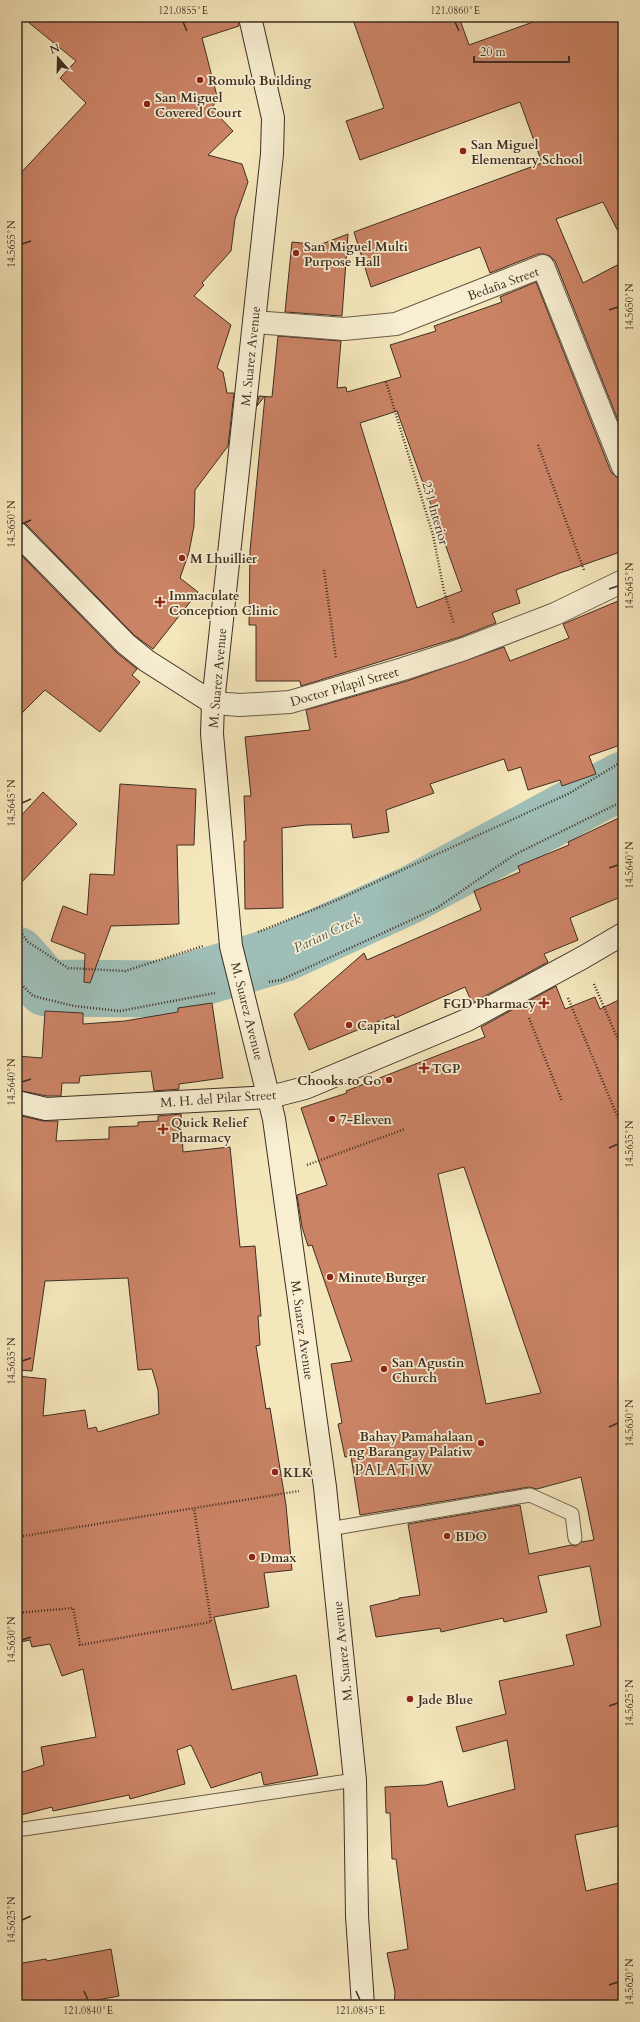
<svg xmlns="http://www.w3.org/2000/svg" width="640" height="2022" font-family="Cardo,serif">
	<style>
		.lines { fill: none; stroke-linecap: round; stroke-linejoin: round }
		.river { stroke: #9ebeb7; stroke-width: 57 }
		.building { fill: #cb8366; stroke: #3e2e22; fill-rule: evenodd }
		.lane-casing { stroke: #6c5c48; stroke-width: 15 }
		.street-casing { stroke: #6c5c48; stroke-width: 24 }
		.secondary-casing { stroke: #3e2e22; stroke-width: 24 }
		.path { stroke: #3e2e22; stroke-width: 2.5; stroke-dasharray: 1 2; stroke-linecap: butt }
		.lane { stroke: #f8efd3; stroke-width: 13 }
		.street { stroke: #f8efd3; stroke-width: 22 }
		.secondary { stroke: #f8efd3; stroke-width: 22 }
		.ticks { fill: none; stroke: #3e2e22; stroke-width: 1.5 }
		.poi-dot { fill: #8f2418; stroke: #f8efd3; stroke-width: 1.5 }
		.labels { text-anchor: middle; stroke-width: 3.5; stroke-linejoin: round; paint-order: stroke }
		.poi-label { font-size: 13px; font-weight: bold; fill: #3e2e22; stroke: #f8efd3; text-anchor: start }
		.street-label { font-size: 13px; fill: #3e2e22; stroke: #f8efd3 }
		.water-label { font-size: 14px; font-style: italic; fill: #565247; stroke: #f8efd3 }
		.quarter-label { font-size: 15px; letter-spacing: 1px; fill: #3e2e22; stroke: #f8efd3 }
		.neatline { fill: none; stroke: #3e2e22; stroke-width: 1.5 }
		.ticks-label { font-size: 10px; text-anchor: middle; fill: #3e2e22 }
	</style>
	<rect width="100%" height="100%" fill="#f5e7bc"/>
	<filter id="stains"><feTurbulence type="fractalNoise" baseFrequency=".005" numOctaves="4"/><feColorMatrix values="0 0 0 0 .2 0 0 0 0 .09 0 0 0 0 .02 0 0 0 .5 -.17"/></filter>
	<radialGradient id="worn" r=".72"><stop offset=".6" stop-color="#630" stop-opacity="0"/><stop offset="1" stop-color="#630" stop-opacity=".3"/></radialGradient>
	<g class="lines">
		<path class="river" d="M17 955 46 988 162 989 282 954 410 895 623 780"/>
	</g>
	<g class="building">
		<path d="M22 17H238L239 26 202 38 218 100 211 108 233 131 208 155 242 164 248 182 235 219 231 251 202 283 204 285 194 296 231 325 217 368 223 372 227 393H234L228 446 195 490 194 526 189 552 180 578 198 592 153 649 134 635 26 524 17 521V177L86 103 60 78 76 61Z"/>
		<path d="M352 17H459L469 45 547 17H618L623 30V241L603 202 556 219 583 283 623 262V433L555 261 550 256 544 254H538L490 273 480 247 371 287 354 232 542 163 520 102 360 160 346 121 384 108Z"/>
		<path d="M348 234 342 316 285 312 292 242 319 245Z"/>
		<path d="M536 282 611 472 616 477 623 479V551L560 573 516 590 520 603 492 613 496 623 460 637 301 686 300 681H256V625H249L250 551 265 396 257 406 259 396 272 397 278 336 341 341 337 388 346 387 347 392 401 377 390 345 436 331 434 326 502 302 500 297ZM397 411 462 591 417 608 360 423Z"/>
		<path d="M17 551 117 653 137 669 132 675 140 682 100 732 45 690 17 718Z"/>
		<path d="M623 599V744L589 756 596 774 562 786 560 780 528 790 521 767 508 771 504 759 430 784 434 793 386 810 389 832 353 838 351 824 306 825 282 828 283 908 245 909 244 841H246L244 796H251L245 737 310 730 306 710 407 681 504 647 510 661 569 638 563 624Z"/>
		<path d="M120 784 196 789 194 845H177L179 924 111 926 90 983 84 982 85 954 51 941 63 906 87 915 90 874 114 875Z"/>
		<path d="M43 792 77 824 17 887V820Z"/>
		<path d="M623 816V896L570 918 578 940 544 954 548 962 472 1003 465 987 395 1018 394 1015 309 1050 294 1014 364 953 367 960 481 910 474 891 520 872 518 866 569 845 568 842Z"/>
		<path d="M556 986 565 1009 595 997 600 1009 623 998V1825L575 1835 586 1891 623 1882V2001L584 2003V2005H394L395 1992 387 1953 408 1949 396 1859H392L390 1813H386L385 1787 426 1785 442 1781 448 1807 515 1789 507 1740 463 1752 456 1727 506 1714 499 1681 574 1665 566 1635 601 1626 590 1566 538 1576 547 1612 504 1622 503 1618 441 1632 440 1628 376 1637 370 1606 399 1599V1598L420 1595 408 1524 520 1505 529 1554 571 1545 576 1546 581 1542 594 1540 581 1477 537 1489 529 1487 360 1515 351 1456 345 1457 338 1424 342 1423 331 1364 352 1361 312 1245 308 1246 302 1227 297 1195 327 1185 301 1108 347 1093 346 1091 485 1037 481 1027ZM464 1167 541 1393 486 1404 438 1174Z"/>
		<path d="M212 1003 223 1078 179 1084V1089L154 1091 151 1071 80 1076 79 1083H62L61 1096H47L17 1090V1056L42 1058 45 1011 83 1013V1024L125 1021 178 1012V1008Z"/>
		<path d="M181 1114 183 1152 230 1147 240 1247 255 1246 261 1316H258L260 1345 256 1346 266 1409 270 1408 286 1505 292 1570 264 1573 269 1607 214 1617 232 1690 296 1675 318 1775 264 1785 261 1772 211 1788 191 1745 177 1750 185 1784 130 1799 129 1795 53 1811 52 1807 17 1816V1774L44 1765 41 1747 96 1737 83 1669 62 1676 50 1644 32 1647 30 1640 17 1643V1376L46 1379 43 1416 85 1410 88 1429 96 1427 98 1432 159 1414 158 1390 152 1369 138 1370 128 1278 45 1281 32 1371 17 1370V1115L43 1121H58L56 1141 109 1139V1127L138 1126V1122L158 1121V1116Z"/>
		<path d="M111 1949 119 1996 70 2005H59L58 2000 17 2005V1964L46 1959 47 1961Z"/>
	</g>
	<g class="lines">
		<defs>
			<g id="lane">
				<path d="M329 1529 530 1495 572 1514 575 1538"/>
				<path d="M17 1830 355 1780"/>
			</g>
			<g id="street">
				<path d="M254 322 344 329 396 324 543 266 623 467"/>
				<path d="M213 703 240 705 290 702 403 669 464 649 555 614 623 581"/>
			</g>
			<g id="secondary">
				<path d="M250 17 273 118 272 154 213 703 212 734 231 946 274 1119 325 1487 355 1780 357 1916 363 2005"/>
				<path d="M17 533 126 644 147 661 213 703"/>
				<path d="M17 1102 46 1109 270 1097 305 1088 467 1020 582 958 623 934"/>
			</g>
		</defs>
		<use href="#lane" class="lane-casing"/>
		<use href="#street" class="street-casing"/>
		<use href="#secondary" class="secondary-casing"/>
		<g class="path">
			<path d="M386 382 433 535 444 591 454 624"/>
			<path d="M538 445 584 570"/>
			<path d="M324 570 336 659"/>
			<path d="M17 927 28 942 68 968 125 971 203 946"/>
			<path d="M258 932 337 900 568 794 623 761"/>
			<path d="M17 980 33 996 74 1006 120 1011 215 993"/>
			<path d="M269 982 281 980 437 908 514 855 623 801"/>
			<path d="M594 984 623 1051"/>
			<path d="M568 998 623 1130"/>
			<path d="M529 1018 562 1101"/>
			<path d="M307 1165 405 1129"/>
			<path d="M17 1537 299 1491"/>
			<path d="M17 1613 73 1608 80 1645 211 1622 194 1508"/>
		</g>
		<use href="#lane" class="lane"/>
		<use href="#street" class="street"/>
		<use href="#secondary" class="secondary"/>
	</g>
	<path class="ticks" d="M183 22 187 31M455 22 459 31M22 244 31 241M609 310 618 307M22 524 31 520M609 589 618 586M22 803 31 799M609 868 618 865M22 1082 31 1079M609 1148 618 1144M22 1361 31 1358M609 1427 618 1423M22 1640 31 1637M609 1706 618 1703M22 1920 31 1916M609 1985 618 1982M84 1991 88 2000M356 1991 360 2000"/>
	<g class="poi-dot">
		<circle cx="200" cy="80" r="4"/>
		<circle cx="147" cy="104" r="4"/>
		<circle cx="463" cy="151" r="4"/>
		<circle cx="296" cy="253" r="4"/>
		<circle cx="182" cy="558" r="4"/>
		<path d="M158 596h4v4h4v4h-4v4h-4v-4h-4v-4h4z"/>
		<path d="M542 997h4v4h4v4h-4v4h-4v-4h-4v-4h4z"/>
		<circle cx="349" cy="1025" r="4"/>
		<path d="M422 1062h4v4h4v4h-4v4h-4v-4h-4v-4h4z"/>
		<circle cx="389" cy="1080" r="4"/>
		<circle cx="332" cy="1119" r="4"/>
		<path d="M161 1123h4v4h4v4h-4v4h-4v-4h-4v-4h4z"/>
		<circle cx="330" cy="1277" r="4"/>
		<circle cx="384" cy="1369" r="4"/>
		<circle cx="481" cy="1443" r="4"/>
		<circle cx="275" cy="1472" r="4"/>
		<circle cx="447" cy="1536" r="4"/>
		<circle cx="252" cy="1557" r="4"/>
		<circle cx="410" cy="1699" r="4"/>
	</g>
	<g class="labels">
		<g class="poi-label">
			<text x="208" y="85">Romulo Building</text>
			<text x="155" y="102">San Miguel<tspan x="155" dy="15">Covered Court</tspan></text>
			<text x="471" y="149">San Miguel<tspan x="471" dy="15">Elementary School</tspan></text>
			<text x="304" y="251">San Miguel Multi<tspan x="304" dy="15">Purpose Hall</tspan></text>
			<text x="190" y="563">M Lhuillier</text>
			<text x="169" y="600">Immaculate<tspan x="169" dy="15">Conception Clinic</tspan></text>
			<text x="536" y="1008" text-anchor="end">FGD Pharmacy</text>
			<text x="357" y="1030">Capital</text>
			<text x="432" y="1073">TGP</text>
			<text x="381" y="1085" text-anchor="end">Chooks to Go</text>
			<text x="340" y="1124">7-Eleven</text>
			<text x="171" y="1127">Quick Relief<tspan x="171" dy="15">Pharmacy</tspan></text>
			<text x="338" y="1282">Minute Burger</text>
			<text x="392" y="1367">San Agustin<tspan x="392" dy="15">Church</tspan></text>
			<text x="473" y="1441" text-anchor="end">Bahay Pamahalaan<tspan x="473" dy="15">ng Barangay Palatiw</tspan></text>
			<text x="283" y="1477">KLK</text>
			<text x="455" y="1541">BDO</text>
			<text x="260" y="1562">Dmax</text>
			<text x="418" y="1704">Jade Blue</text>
		</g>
		<g class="street-label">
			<text transform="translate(503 283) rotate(-20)" y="5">Bedaña Street</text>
			<text transform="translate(250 356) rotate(-84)" y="5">M. Suarez Avenue</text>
			<text transform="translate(436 513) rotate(74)" y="5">231 Interior</text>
			<text transform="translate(217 678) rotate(-85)" y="5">M. Suarez Avenue</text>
			<text transform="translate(344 686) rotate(-16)" y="5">Doctor Pilapil Street</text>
			<text transform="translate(248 1011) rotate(76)" y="5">M. Suarez Avenue</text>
			<text transform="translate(218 1098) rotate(-4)" y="5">M. H. del Pilar Street</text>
			<text transform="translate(303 1330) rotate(82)" y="5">M. Suarez Avenue</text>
			<text transform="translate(342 1651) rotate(-96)" y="5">M. Suarez Avenue</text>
		</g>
		<g class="water-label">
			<text transform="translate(327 933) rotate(-25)" y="5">Parian Creek</text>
		</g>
		<g class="quarter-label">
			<text x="394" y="1475">PALATIW</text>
		</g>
	</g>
	<rect width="640" height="2022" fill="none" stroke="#f5e7bc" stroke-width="44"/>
	<g transform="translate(58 58) rotate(340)" stroke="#f8efd3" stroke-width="3" paint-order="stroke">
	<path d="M0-3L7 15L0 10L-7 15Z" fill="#3e2e22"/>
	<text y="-6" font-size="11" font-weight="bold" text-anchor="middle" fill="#3e2e22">N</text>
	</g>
	<path d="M474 56v6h95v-6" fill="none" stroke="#3e2e22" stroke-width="2"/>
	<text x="480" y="56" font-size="12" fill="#3e2e22" stroke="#f8efd3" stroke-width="3" paint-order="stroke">20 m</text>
	<rect x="22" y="22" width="596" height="1978" class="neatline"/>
	<g class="ticks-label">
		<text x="183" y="14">121.0855°E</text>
		<text x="455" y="14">121.0860°E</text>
		<text transform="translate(11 244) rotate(-90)" y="4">14.5655°N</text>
		<text transform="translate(629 307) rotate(-90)" y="4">14.5650°N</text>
		<text transform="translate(11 524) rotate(-90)" y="4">14.5650°N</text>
		<text transform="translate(629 586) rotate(-90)" y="4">14.5645°N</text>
		<text transform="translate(11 803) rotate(-90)" y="4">14.5645°N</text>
		<text transform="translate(629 865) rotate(-90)" y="4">14.5640°N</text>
		<text transform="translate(11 1082) rotate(-90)" y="4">14.5640°N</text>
		<text transform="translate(629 1144) rotate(-90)" y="4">14.5635°N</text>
		<text transform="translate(11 1361) rotate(-90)" y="4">14.5635°N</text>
		<text transform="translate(629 1423) rotate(-90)" y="4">14.5630°N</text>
		<text transform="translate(11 1640) rotate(-90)" y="4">14.5630°N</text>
		<text transform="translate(629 1703) rotate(-90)" y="4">14.5625°N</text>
		<text transform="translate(11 1920) rotate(-90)" y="4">14.5625°N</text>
		<text transform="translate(629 1982) rotate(-90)" y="4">14.5620°N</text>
		<text x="88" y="2014">121.0840°E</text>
		<text x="360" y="2014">121.0845°E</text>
	</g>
	<rect width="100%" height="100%" filter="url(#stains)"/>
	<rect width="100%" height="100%" fill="url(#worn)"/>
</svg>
